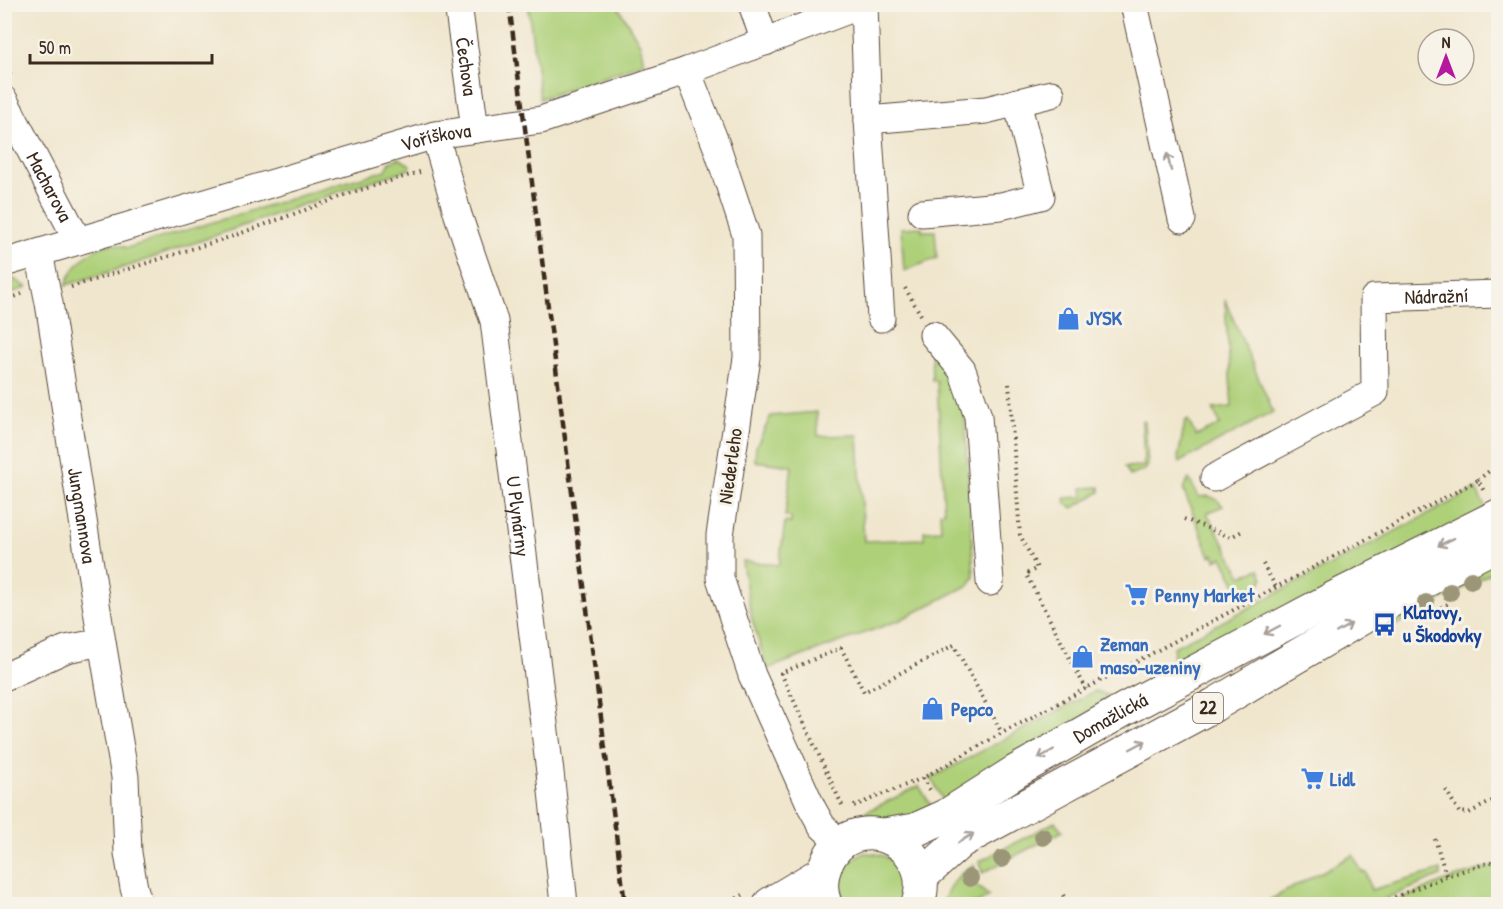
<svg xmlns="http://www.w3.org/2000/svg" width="1503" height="909" font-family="'Patrick Hand',sans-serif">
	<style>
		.green { fill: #add078; stroke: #747d4b; stroke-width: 1.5 }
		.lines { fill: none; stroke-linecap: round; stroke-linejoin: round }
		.minor-casing { stroke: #564638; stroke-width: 29 }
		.major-casing { stroke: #564638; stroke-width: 35 }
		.path { stroke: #564638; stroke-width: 4; stroke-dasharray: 1.5 4.5; stroke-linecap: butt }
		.minor { stroke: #fff; stroke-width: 27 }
		.major { stroke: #fff; stroke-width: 33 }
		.rail { stroke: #3b2a1e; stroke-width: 4.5; stroke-dasharray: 9 4.5; stroke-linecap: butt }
		.tree { fill: #9c9679 }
		.oneway { stroke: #a79f9a }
		.labels { text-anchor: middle; stroke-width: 6; stroke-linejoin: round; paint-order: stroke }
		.shield { fill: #f7f3e8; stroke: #73665b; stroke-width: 1.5 }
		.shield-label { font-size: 18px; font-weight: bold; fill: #3b2a1e }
		.street-label { font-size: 20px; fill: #3b2a1e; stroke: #f7f3e8 }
		.shop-label { font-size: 20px; font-weight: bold; fill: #366cbe; stroke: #f7f3e8; text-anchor: start }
		.transit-label { font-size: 20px; font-weight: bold; fill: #164399; stroke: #f7f3e8; text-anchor: start }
	</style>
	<rect width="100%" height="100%" fill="#f7f3e8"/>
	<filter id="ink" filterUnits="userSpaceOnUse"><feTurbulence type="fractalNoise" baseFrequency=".0167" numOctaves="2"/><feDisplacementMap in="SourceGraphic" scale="12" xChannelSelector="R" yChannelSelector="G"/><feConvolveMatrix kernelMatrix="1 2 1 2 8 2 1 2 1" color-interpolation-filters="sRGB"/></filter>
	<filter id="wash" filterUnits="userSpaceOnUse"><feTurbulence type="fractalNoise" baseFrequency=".008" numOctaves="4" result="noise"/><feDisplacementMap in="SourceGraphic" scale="24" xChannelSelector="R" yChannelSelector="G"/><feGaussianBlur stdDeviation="1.35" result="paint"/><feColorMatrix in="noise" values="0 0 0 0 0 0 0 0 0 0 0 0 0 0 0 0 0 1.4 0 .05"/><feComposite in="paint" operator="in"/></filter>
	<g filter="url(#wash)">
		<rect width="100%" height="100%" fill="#f0e6cd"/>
		<g class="green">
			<path d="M528 5H617L640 44 644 63 540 99Z"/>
			<path d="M399 158 410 165V169L358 185 132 265 66 285C74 262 102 235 127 248L386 170 390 162Z"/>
			<path d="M922 227V231H935L937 258 904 271 901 228Z"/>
			<path d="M5 278 14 279 27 287 5 296Z"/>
			<path d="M1225 300 1273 412 1180 462 1178 458 1185 422 1188 420 1196 436 1220 425 1213 409 1232 407Z"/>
			<path d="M931 346 963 383 974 577 969 585 900 620 767 669 751 616 742 561 779 565 785 522 791 523V517L785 516 792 466 755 461 756 447 771 416 817 412 818 436 858 435 864 541 924 539V531L941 530 940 512H944L937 381H932Z"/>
			<path d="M1142 421 1145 422 1148 465 1145 470 1130 476 1125 467 1144 466Z"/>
			<path d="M1189 479 1199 497C1210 495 1215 497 1223 506L1207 513 1242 576 1259 569 1263 578 1260 584 1241 594 1222 557 1216 560 1214 554 1210 556 1183 489Z"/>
			<path d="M1100 487V492L1073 508 1066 504 1065 498 1083 497 1082 488Z"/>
			<path d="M1476 489 1488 513 1230 642 1173 659 1174 647Z"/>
			<path d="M1498 553V569L1396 625 1387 622Z"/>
			<path d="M1095 691 1108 695 1082 722 946 806 931 778Z"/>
			<path d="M919 786 935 812 870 823 847 821Z"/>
			<path d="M1055 822 1063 831 982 873 980 861Z"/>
			<path d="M864 853C894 851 917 878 897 904H846C835 882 841 863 864 853Z"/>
			<path d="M1353 855 1362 872H1366L1371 890 1441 870V876L1372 904H1262Z"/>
			<path d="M1498 864V904H1390L1445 881Z"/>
			<path d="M974 865 975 874 972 882 989 896 977 904H942C948 889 958 872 974 865Z"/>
		</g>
	</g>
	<g filter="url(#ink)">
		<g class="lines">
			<defs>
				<g id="minor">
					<path id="s1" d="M458 4 475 129"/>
					<path d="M752 4 765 42"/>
					<path d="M1134 4 1182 219"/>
					<path d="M687 71 717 147 746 235 747 358 720 535V578L752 675 812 808 822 826 841 844"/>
					<path id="s2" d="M4 100 78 241"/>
					<path d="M868 120 986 110 1051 94"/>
					<path id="s3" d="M435 135 458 215 494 321 550 772 564 904"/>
					<path d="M922 213 1001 206 1041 196 1017 102"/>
					<path id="s4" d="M39 253 49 303 102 642 125 777 128 853 134 888 139 904"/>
					<path id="s5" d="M4 263 435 135 541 120 687 71 864 4 868 120 881 318"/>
					<path d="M933 335 962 370 978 416 990 582"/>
					<path id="s6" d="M1214 478 1375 392 1374 298 1498 294"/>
					<path d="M4 677 66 649 102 642"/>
				</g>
				<g id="major">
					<path id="s7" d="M883 835 915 830 946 816 1015 772 1125 709 1334 598 1498 516"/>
					<path d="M922 876 961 841 1214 705 1421 583 1498 544"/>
					<path d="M770 904 822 873"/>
					<path d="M825 904C820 890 820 878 826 864 850 805 939 840 918 904"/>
				</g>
			</defs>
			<use href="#minor" class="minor-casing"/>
			<use href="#major" class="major-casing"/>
			<g class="path">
				<path d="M889 9 903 4"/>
				<path d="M4 63 11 76"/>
				<path d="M71 287 233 236 357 191 420 172"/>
				<path d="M905 288 921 315"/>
				<path d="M4 301 22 294"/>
				<path d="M1009 384 1020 535 1037 568 1026 574 1086 689"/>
				<path d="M1478 480 1498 464"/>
				<path d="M1184 519 1231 537 1244 530"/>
				<path d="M1263 564 1276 587"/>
				<path d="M1425 616 1448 604"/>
				<path d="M923 778 931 792"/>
				<path d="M1446 790 1459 812 1469 813 1498 798"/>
				<path d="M842 805 781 673 841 648 864 692 954 645 1002 733"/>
				<path d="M854 806 923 778 1002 733 1478 480 1485 493"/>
				<path d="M1435 839 1446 875"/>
				<path d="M1063 895 1068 904"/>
				<path d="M726 904 743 895"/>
				<path d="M1378 904 1446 876 1498 860"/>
			</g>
			<use href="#minor" class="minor"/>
			<use href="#major" class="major"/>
			<path class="rail" d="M509 4 625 904"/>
		</g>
		<g class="tree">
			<circle cx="1471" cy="580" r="9"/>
			<circle cx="1450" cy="592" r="9"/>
			<circle cx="1426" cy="603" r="9"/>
			<circle cx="1043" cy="837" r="9"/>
			<circle cx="1002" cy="859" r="9"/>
			<circle cx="970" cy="878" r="9"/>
		</g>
		<defs><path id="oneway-shaft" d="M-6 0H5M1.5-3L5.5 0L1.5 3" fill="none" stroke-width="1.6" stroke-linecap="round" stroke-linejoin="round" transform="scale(1.5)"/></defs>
		<g class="oneway">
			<use href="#oneway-shaft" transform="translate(1169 162) rotate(-103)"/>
			<use href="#oneway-shaft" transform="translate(1446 542) rotate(154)"/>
			<use href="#oneway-shaft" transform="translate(1344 628) rotate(-30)"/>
			<use href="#oneway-shaft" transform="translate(1272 630) rotate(152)"/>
			<use href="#oneway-shaft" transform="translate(1138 745) rotate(-28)"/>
			<use href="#oneway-shaft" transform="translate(1046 754) rotate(150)"/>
			<use href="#oneway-shaft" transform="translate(966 838) rotate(-31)"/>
		</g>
	</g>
	<defs>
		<symbol id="shop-bare" viewBox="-9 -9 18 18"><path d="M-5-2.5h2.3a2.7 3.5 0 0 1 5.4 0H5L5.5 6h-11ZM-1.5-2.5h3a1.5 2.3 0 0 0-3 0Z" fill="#3f7fe0" stroke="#f7f3e8" stroke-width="2.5" paint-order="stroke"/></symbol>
		<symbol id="supermarket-bare" viewBox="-9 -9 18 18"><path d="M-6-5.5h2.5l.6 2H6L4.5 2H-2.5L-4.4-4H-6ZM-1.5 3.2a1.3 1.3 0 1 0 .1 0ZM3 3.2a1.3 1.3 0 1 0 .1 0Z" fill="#3f7fe0" stroke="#f7f3e8" stroke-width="2.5" paint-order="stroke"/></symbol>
		<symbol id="bus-bare" viewBox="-9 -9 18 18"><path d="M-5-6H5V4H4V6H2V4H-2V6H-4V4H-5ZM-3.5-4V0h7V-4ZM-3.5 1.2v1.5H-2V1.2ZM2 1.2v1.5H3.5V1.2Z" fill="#1a4fb4" stroke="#f7f3e8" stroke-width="2.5" paint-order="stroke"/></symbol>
	</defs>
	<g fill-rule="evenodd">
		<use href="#shop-bare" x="1052" y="302" width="33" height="33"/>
		<use href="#supermarket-bare" x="1120" y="578" width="33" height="33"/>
		<use href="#bus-bare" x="1368" y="608" width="33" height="33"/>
		<use href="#shop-bare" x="1066" y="640" width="33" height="33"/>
		<use href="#shop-bare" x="916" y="692" width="33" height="33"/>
		<use href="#supermarket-bare" x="1296" y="762" width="33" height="33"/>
	</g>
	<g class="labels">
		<rect class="shield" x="1193" y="693" width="30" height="30" rx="4.5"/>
		<g class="shield-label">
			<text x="1208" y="714">22</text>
		</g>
		<g class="street-label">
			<text dy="7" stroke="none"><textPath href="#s1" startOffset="63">Čechova</textPath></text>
			<text dy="7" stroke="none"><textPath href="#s5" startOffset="450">Voříškova</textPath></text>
			<text dy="7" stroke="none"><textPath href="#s2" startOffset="98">Macharova</textPath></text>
			<text dy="7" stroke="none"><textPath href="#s6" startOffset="339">Nádražní</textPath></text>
			<text transform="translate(730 466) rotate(-82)" y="7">Niederleho</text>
			<text dy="7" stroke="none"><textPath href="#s4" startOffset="266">Jungmannova</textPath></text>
			<text dy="7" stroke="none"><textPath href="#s3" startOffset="392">U Plynárny</textPath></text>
			<text dy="7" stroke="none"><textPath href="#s7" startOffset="258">Domažlická</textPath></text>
		</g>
		<g class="shop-label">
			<text x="1086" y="325">JYSK</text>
			<text x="1155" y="602">Penny Market</text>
			<text x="1100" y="651">Zeman<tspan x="1100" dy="23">maso-uzeniny</tspan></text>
			<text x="951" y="716">Pepco</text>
			<text x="1330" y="786">Lidl</text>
		</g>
		<g class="transit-label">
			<text x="1403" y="619">Klatovy,<tspan x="1403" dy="23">u Škodovky</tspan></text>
		</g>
	</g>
	<rect width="1503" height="909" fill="none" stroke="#f7f3e8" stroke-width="24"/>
	<g transform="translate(1446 57)"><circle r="28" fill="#f7f3e8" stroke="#aca397" stroke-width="1.5"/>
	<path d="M0-4.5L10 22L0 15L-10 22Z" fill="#b5179e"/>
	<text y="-9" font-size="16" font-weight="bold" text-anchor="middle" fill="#3b2a1e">N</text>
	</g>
	<path d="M30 54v9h182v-9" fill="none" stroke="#3b2a1e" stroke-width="3"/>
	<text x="39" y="54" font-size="18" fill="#3b2a1e" stroke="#f7f3e8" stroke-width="4.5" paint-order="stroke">50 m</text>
</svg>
